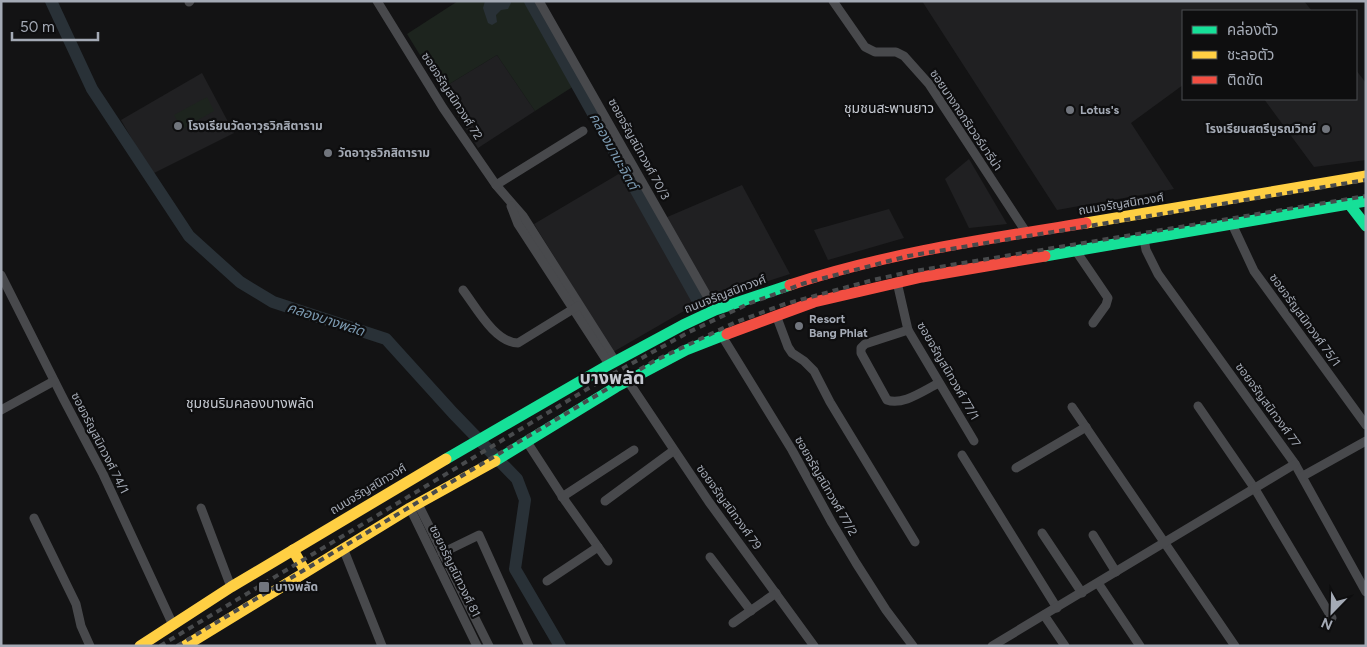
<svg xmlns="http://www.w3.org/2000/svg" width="1367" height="647" font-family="Figtree,'Noto Sans Thai',sans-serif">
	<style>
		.built { fill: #202022 }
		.green { fill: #1d241e }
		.water { fill: #293137 }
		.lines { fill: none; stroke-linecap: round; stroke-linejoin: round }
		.canal { stroke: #293137; stroke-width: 12 }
		.street { stroke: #48494c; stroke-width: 9 }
		.fast { stroke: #16e098; stroke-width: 11 }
		.slow { stroke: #ffcf43; stroke-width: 11 }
		.jam { stroke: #f24e42; stroke-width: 11 }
		.rail { stroke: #484a4c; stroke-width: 4; stroke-dasharray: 6 5; stroke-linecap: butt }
		.poi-dot { fill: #71757d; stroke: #0e0e0f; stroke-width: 2 }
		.labels { text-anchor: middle; stroke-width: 4.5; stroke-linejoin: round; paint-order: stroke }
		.street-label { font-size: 12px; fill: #a4aab5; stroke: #0e0e0f }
		.poi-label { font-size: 12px; font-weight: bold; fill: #a4aab5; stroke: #0e0e0f; text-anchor: start }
		.neighbourhood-label { font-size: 14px; fill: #c5c9d1; stroke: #0e0e0f }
		.water-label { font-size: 14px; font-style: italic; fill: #7b99b0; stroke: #0e0e0f }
		.district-label { font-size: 18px; font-weight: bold; fill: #c5c9d1; stroke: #0e0e0f }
	</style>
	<rect width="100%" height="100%" fill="#131314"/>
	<g class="built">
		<path d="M922 1H1304L1312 11H1183V85L1131 123 1174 189 1057 210Z"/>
		<path d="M497 55 535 111 478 148 441 89Z"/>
		<path d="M1356 70 1366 83V160L1314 167 1264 99H1356Z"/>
		<path d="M202 73 234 133 152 174 121 120Z"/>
		<path d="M969 159 1007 224 969 228 945 179Z"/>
		<path d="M622 172 651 224 742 185 790 274 696 304 613 352 534 224Z"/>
		<path d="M889 209 904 238 828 260 814 230Z"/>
	</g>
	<g class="green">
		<path d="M458 1H527L574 86 535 111 497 55 441 89 407 34Z"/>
		<path d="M207 97 214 111 182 129 174 115Z"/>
	</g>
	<path class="water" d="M485 1H511V3L508 9 501 10 496 15 497 22 492 25 488 23 483 8Z"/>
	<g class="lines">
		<g class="canal">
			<path d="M51 1 92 89 189 236 240 282 273 302 386 339 453 413 517 479 525 500 515 569 560 646"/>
			<path d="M530 1 698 301"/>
		</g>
		<g class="street">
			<path d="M377 1 443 108 496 185 523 216 615 361"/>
			<path d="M539 1 715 310"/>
			<path d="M833 1 865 47 875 52H896L904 56 929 84 1026 232"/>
			<path d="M189 2 190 1"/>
			<path d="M496 185 583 131"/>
			<path d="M511 206 518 224 609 364"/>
			<path d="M1232 224 1254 271 1366 425"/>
			<path d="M1144 239 1146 250 1158 274 1295 464 1366 592"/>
			<path d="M1076 251 1108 298 1106 305 1093 323"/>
			<path d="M1 275 64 400 103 474 173 625"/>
			<path d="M897 282 908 330 974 441"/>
			<path d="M463 290C476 307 495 343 518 343L578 306"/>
			<path d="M776 315 788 347 792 353 804 361 814 371 830 402 915 542"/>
			<path d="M908 330 865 344 861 348V353L887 400C903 406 924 390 939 383"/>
			<path d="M722 336 792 450 832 523 856 563 886 610 913 646"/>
			<path d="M628 381 709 502 814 646"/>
			<path d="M1198 406 1255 489 1332 618"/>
			<path d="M1072 407 1235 646"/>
			<path d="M1 410 54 381"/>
			<path d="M527 442 566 502 608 561"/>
			<path d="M962 455 1057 608"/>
			<path d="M1016 468 1086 427"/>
			<path d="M1303 476 1366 441"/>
			<path d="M562 497 634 450"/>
			<path d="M605 501 673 451"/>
			<path d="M418 504 489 646"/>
			<path d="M201 508 231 587"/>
			<path d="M410 508 477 646"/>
			<path d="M34 518 76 604 81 626 90 646"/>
			<path d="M1042 533 1082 593"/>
			<path d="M1093 535 1116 572"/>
			<path d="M343 548 382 646"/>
			<path d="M442 553 479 535 529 646"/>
			<path d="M710 557 751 611"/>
			<path d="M547 581 598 547"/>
			<path d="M1098 583 1140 646"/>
			<path d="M1044 615 1065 646"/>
			<path d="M733 623 776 593"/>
			<path d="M992 646 1295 464"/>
		</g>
		<g class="fast">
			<path d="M1349 204 1366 226"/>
			<path d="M1045 256 1366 201"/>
			<path d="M446 459 605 367 683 325 715 310 790 285"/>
			<path d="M495 461 616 387 686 350 727 334"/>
		</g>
		<g class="slow">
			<path d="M1086 223 1366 176"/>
			<path d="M293 550 305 571"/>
			<path d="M140 646 231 587 446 459"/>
			<path d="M185 646 410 508 495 461"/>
		</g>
		<g class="jam">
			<path d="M790 285C887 253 986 239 1086 223"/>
			<path d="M727 334 814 302 922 277 1045 256"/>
		</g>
		<g class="rail">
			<path d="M160 646 609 376 689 332 748 304 805 283 908 256 1366 180"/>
			<path d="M177 646 654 361 736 322 785 304 873 280 909 272 1366 196"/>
		</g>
	</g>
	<g class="poi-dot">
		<circle cx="1070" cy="110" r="5"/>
		<circle cx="178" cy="126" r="5"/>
		<circle cx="1326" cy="129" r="5"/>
		<circle cx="328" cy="153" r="5"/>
		<circle cx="799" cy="326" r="5"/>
		<rect x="258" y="581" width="12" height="12" rx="2.5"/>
	</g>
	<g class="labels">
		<g class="street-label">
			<text transform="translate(452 96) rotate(57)" y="4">ซอยจรัญสนิทวงศ์ 72</text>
			<text transform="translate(966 120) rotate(56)" y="4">ซอยบางกอกริเวอร์มารีน่า</text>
			<text transform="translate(639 149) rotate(61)" y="4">ซอยจรัญสนิทวงศ์ 70/3</text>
			<text transform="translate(1121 204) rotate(-9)" y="4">ถนนจรัญสนิทวงศ์</text>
			<text transform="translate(725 294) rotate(-21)" y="4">ถนนจรัญสนิทวงศ์</text>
			<text transform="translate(1305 320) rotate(54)" y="4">ซอยจรัญสนิทวงศ์ 75/1</text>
			<text transform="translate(948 371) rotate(60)" y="4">ซอยจรัญสนิทวงศ์ 77/1</text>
			<text transform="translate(1268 405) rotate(54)" y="4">ซอยจรัญสนิทวงศ์ 77</text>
			<text transform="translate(100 443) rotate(63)" y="4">ซอยจรัญสนิทวงศ์ 74/1</text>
			<text transform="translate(826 486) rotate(60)" y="4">ซอยจรัญสนิทวงศ์ 77/2</text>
			<text transform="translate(368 489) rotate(-31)" y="4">ถนนจรัญสนิทวงศ์</text>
			<text transform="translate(729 507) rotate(54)" y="4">ซอยจรัญสนิทวงศ์ 79</text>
			<text transform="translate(455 571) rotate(64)" y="4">ซอยจรัญสนิทวงศ์ 81</text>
		</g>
		<g class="poi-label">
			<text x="1080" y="114">Lotus's</text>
			<text x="188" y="130">โรงเรียนวัดอาวุธวิกสิตาราม</text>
			<text x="1316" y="133" text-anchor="end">โรงเรียนสตรีบูรณวิทย์</text>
			<text x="338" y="157">วัดอาวุธวิกสิตาราม</text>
			<text x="809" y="323">Resort<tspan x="809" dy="14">Bang Phlat</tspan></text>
			<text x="275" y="591">บางพลัด</text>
		</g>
		<g class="neighbourhood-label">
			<text x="889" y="113">ชุมชนสะพานยาว</text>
			<text x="250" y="408">ชุมชนริมคลองบางพลัด</text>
		</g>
		<g class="water-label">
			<text transform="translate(614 151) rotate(61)" y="5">คลองมานะจิตต์</text>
			<text transform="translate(326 319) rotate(18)" y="5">คลองบางพลัด</text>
		</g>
		<g class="district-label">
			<text x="612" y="384">บางพลัด</text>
		</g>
	</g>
	<rect width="1367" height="647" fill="none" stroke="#a4aab5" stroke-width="5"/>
	<rect x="1182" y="10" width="175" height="90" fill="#0e0e0f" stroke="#4a4c51"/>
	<rect x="1192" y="26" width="25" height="8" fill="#16e098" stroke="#4a4c51"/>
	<text x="1227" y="35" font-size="15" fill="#a4aab5">คล่องตัว</text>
	<rect x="1192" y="51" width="25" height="8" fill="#ffcf43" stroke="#4a4c51"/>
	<text x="1227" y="60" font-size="15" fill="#a4aab5">ชะลอตัว</text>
	<rect x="1192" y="76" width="25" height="8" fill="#f24e42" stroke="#4a4c51"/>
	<text x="1227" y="85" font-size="15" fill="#a4aab5">ติดขัด</text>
	<g transform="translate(1332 612) rotate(203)" stroke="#0e0e0f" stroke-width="4" paint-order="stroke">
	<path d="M0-4L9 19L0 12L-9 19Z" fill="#a4aab5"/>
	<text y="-8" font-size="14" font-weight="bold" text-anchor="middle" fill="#a4aab5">N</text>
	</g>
	<path d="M12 32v8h86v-8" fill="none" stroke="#a4aab5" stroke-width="2.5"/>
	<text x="20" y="32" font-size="15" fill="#a4aab5" stroke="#0e0e0f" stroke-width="4" paint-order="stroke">50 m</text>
</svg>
